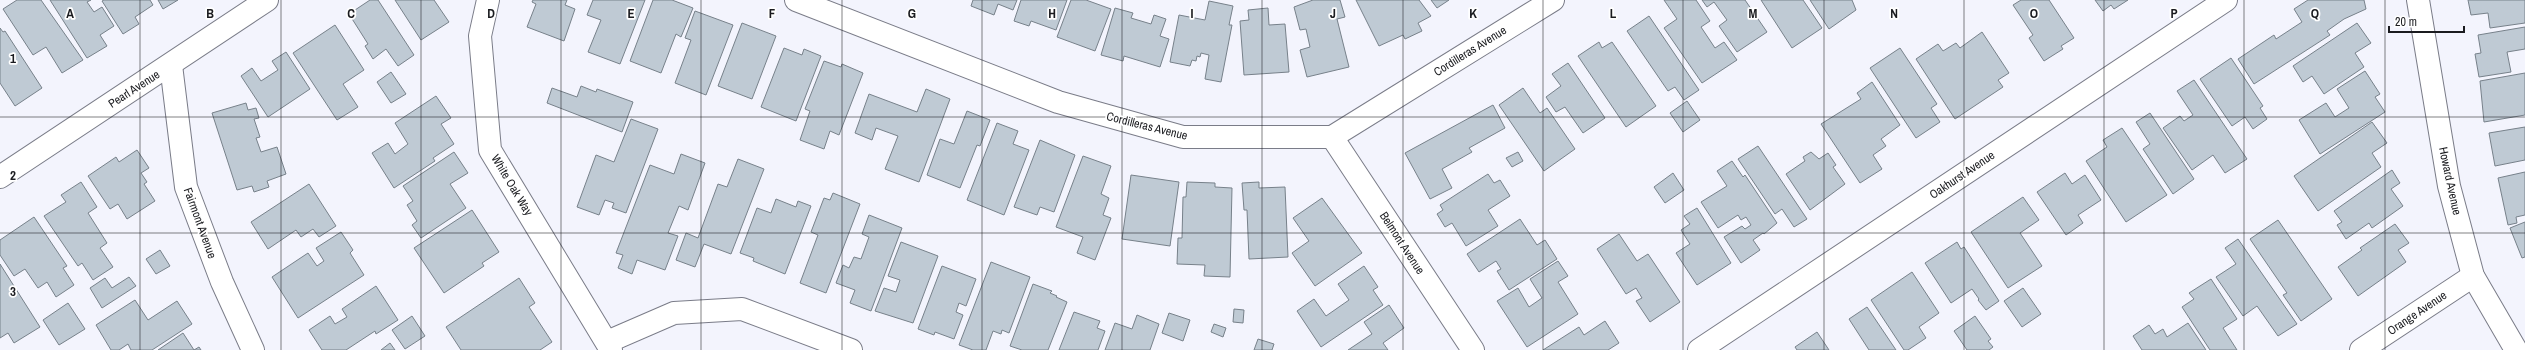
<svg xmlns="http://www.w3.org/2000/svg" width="2525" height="350" font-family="'Archivo Narrow',sans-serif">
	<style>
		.building { fill: #bfcad4; stroke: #77818a }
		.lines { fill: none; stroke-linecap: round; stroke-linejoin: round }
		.minor-casing { stroke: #7a7c88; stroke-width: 24 }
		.minor { stroke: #fff; stroke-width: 22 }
		.grid { fill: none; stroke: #1a1b1f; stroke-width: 1; stroke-opacity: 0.55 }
		.labels { text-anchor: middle; stroke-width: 3.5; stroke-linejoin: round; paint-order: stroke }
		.street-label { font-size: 12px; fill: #1a1b1f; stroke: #fff }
		.grid-label { font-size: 13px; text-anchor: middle; font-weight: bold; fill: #1a1b1f; stroke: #fff; stroke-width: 3.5; stroke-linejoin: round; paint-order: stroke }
	</style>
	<rect width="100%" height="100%" fill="#f3f4fd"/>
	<g class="building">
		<path d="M17 0H41L83 60 62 73 46 47 33 55 3 9Z"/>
		<path d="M50 0H91L87 2 94 12 102 7 114 26 100 35 107 46 87 58Z"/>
		<path d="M104 0H150L153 5 135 17 139 24 123 34 102 1Z"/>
		<path d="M158 0H178L163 9Z"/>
		<path d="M370 0H378L414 55 398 66 386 49 373 59 365 46 368 44 349 14Z"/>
		<path d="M395 0H434L449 22 421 40Z"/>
		<path d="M533 0H567L565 5 575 9 564 41 527 27 536 4 532 2Z"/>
		<path d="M593 0H645L620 64 588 52 601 20 587 15Z"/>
		<path d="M653 0H672L693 8 681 37 676 34 661 73 630 61Z"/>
		<path d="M973 0H1017L1013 10 998 4 994 15 971 6Z"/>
		<path d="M1021 0H1067L1056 30 1031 21 1029 26 1014 21Z"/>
		<path d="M1071 0H1086L1111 9 1095 51 1057 37Z"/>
		<path d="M1313 0H1340L1345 17 1337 19 1349 67 1307 77 1300 50 1310 47 1306 29 1300 30 1294 7Z"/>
		<path d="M1356 0H1419L1431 16 1418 23 1422 31 1405 39 1403 35 1379 46Z"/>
		<path d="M1431 0H1449L1437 8Z"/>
		<path d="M1664 0H1696L1710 21 1701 27 1715 48 1724 42 1737 60 1702 83 1664 28 1677 19Z"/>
		<path d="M1702 0H1745L1767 32 1737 52 1719 26 1727 20 1714 2 1707 7Z"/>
		<path d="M1761 0H1803L1822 28 1792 48Z"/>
		<path d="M1810 0H1852L1856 10 1829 29Z"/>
		<path d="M2021 0H2049L2074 38 2061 46 2063 49 2044 61 2029 38 2033 35 2013 5Z"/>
		<path d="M2095 0H2128L2114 9 2111 5 2103 11Z"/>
		<path d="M2308 0H2364L2366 9 2344 19 2327 31 2330 35 2254 84 2238 59 2274 35 2276 39 2302 22 2294 9Z"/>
		<path d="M2468 0H2525V23L2490 28 2488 13 2471 15Z"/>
		<path d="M1209 1 1233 6 1229 25H1232L1221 82 1205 79 1209 55 1201 53 1200 57 1197 56 1196 61 1192 60 1190 66 1170 62 1179 15 1205 20Z"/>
		<path d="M1115 8 1133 13 1131 18 1151 24 1154 15 1166 19 1160 36 1169 39 1160 67 1124 56 1123 61 1101 55Z"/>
		<path d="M1268 8 1269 25 1285 24 1289 72 1244 75 1240 21 1249 20 1248 10Z"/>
		<path d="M695 11 733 25 706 95 675 83 691 40 685 38Z"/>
		<path d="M1649 16 1699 90 1684 100 1675 87 1668 91 1627 31Z"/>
		<path d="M742 23 776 36 752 99 718 86Z"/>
		<path d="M2357 23 2371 43 2355 53 2364 67 2324 94 2312 76 2303 82 2293 66Z"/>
		<path d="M335 25 364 70 343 84 358 107 337 120 293 53Z"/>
		<path d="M2525 27V49L2507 52 2511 72 2479 77 2475 54 2481 53 2478 35Z"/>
		<path d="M0 28 3 32 5 31 42 88 15 106 0 83Z"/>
		<path d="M1982 32 2009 73 1998 80 2003 87 1955 119 1916 59 1938 44 1943 51 1956 43 1960 48Z"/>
		<path d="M1599 42 1602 48 1612 42 1656 106 1626 127 1578 56Z"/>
		<path d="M784 48 802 55 804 49 821 56 796 121 761 107Z"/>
		<path d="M1900 48 1937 104 1931 108 1940 122 1916 138 1870 68Z"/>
		<path d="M286 52 310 89 268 117 241 76 252 68 261 81 278 70 272 61Z"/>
		<path d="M2231 58 2263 106 2260 108 2267 119 2253 129 2245 117 2232 126 2200 79Z"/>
		<path d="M824 61 841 67 842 64 863 73 839 135 830 131 824 149 800 140 810 111 805 109Z"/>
		<path d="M1568 63 1605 118 1583 133 1565 107 1556 112 1546 97 1561 86 1552 74Z"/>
		<path d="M2365 71 2380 94 2375 97 2385 112 2320 154 2299 120 2326 103 2335 117 2349 108 2337 89Z"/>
		<path d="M391 72 406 94 391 103 377 82Z"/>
		<path d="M2525 73V115L2484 122 2480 81Z"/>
		<path d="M2194 80 2247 159 2225 173 2213 155 2192 170 2163 128 2180 116 2184 121 2193 115 2177 91Z"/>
		<path d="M1872 82 1900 125 1881 139 1886 146 1873 155 1882 169 1860 183 1821 124 1861 99 1857 93Z"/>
		<path d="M581 86 596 92 597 89 633 102 622 132 547 103 552 88 577 97Z"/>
		<path d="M1523 88 1540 113 1547 108 1575 149 1544 171 1499 105Z"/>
		<path d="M926 89 950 99 919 182 885 169 898 136 876 128 872 140 855 133 869 94 917 112Z"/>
		<path d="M436 96 451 118 441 124 454 144 433 158 435 161 394 188 372 153 388 143 395 154 408 144 395 123Z"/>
		<path d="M1687 101 1700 120 1683 132 1670 113Z"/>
		<path d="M246 103 248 110 256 108 259 118 254 119 260 137 256 138 261 152 277 147 286 174 267 181 269 187 254 192 252 186 237 190 212 113Z"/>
		<path d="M1493 105 1505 128 1469 148 1472 152 1442 169 1452 188 1430 199 1405 153Z"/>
		<path d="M967 111 990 120 980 146 977 145 960 188 927 175 940 139 954 144Z"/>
		<path d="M2150 113 2194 179 2173 194 2143 149 2150 144 2136 122Z"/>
		<path d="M631 119 658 129 626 213 612 208 614 203 605 200 599 215 577 207 596 155 614 162Z"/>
		<path d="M2372 122 2387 143 2372 153 2381 167 2318 211 2294 176Z"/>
		<path d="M997 123 1018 131 1013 144 1029 150 1004 215 967 200Z"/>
		<path d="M2525 127V160L2495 166 2489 133Z"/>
		<path d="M2122 128 2167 195 2126 222 2086 161 2107 147 2103 140Z"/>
		<path d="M1040 140 1075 155 1054 212 1040 207 1037 215 1014 207Z"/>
		<path d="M1758 146 1807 219 1794 227 1782 209 1775 214 1738 159Z"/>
		<path d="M137 150 149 168 141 173 147 182 144 184 155 201 127 219 118 204 110 209 88 176 116 157 119 162Z"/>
		<path d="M454 152 468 173 450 184 466 208 421 238 412 225 417 221 407 205 413 201 403 186Z"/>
		<path d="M1518 152 1523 161 1512 167 1506 158Z"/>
		<path d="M1811 152 1819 159 1828 153 1836 165 1833 167 1845 184 1810 210 1786 174 1805 161 1803 157Z"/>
		<path d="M681 154 705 163 688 210 679 206 668 233 678 236 665 270 637 260 632 274 618 268 623 255 616 253 650 165 674 174Z"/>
		<path d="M1083 156 1111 166 1101 194 1109 198 1103 215 1111 218 1095 260 1077 253 1083 237 1056 227Z"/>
		<path d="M738 159 764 169 731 254 704 244 695 267 676 260 686 233 698 238 718 184 727 187Z"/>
		<path d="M1732 161 1743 177 1745 175 1777 223 1764 234 1763 233 1753 240 1760 250 1741 263 1724 237 1742 226 1745 229 1751 225 1746 217 1741 220 1738 215 1718 228 1701 202 1727 186 1717 171Z"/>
		<path d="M2392 170 2400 183 2391 189 2403 206 2372 228 2369 223 2346 239 2337 225 2342 222 2334 211Z"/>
		<path d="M2525 172V215L2516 217 2517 223 2508 225 2498 178Z"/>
		<path d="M1673 173 1684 190 1665 203 1654 187Z"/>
		<path d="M2065 173 2072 184 2085 175 2101 200 2078 215 2083 223 2066 235 2037 192Z"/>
		<path d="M1488 174 1494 183 1500 180 1510 196 1488 210 1498 226 1466 246 1452 223 1445 227 1437 214 1443 210 1440 205Z"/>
		<path d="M1131 175 1179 182 1170 246 1122 239Z"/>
		<path d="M81 182 97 207 88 213 107 243 100 248 113 267 93 280 82 263 78 266 44 216 66 202 61 195Z"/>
		<path d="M1187 182 1215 183V187L1232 188 1230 277 1204 276 1205 265 1177 264 1178 238H1182L1183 197H1186Z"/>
		<path d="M1259 182V188L1285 187 1288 257 1249 259 1247 210H1244L1242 183Z"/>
		<path d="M309 184 336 226 319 237 313 229 301 237 296 230 268 249 251 222Z"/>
		<path d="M833 193 860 204 826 293 800 283 818 235 811 232 824 198 830 200Z"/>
		<path d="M2023 197 2039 220 2020 233 2042 266 2008 288 1971 232Z"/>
		<path d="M1322 198 1362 253 1315 286 1292 253 1309 241 1293 218Z"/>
		<path d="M776 199 796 207 798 201 811 206 785 274 753 261 754 258 740 253 757 208 771 213Z"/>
		<path d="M1697 208 1731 263 1697 285 1676 253 1690 244 1681 230 1690 224 1684 216Z"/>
		<path d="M472 210 499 252 482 263 484 266 444 293 414 248Z"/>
		<path d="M869 215 902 228 871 311 850 303 855 290 836 283 843 265 849 268 854 257 861 259 869 237 862 234Z"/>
		<path d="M34 217 67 266 63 268 74 285 56 297 47 282 38 288 25 269 14 276 0 255V240Z"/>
		<path d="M1520 219 1537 245 1545 240 1557 259 1509 290 1497 271 1501 269 1496 261 1479 272 1467 254Z"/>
		<path d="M2278 220 2332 299 2301 321 2283 295 2287 293 2250 239Z"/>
		<path d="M2525 222V257L2522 258 2510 228Z"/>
		<path d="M2395 224 2409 243 2398 250 2406 262 2358 296 2338 267 2362 250 2360 248Z"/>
		<path d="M341 232 353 250 350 253 364 275 298 318 272 277 308 253 317 266 324 261 316 248Z"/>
		<path d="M1619 234 1637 261 1648 254 1680 302 1650 322 1636 301 1642 298 1636 288 1626 294 1597 249Z"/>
		<path d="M2238 239 2297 324 2278 336 2257 306 2243 316 2216 277 2236 264 2225 248Z"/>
		<path d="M901 242 938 256 913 323 875 311 884 288 896 292 900 280 888 276Z"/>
		<path d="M1957 242 1961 249 1964 247 1999 301 1986 310 1978 300 1979 299 1972 289 1951 303 1925 263Z"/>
		<path d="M160 250 170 266 156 274 146 259Z"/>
		<path d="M1558 261 1568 276 1558 282 1578 314 1527 347 1497 301 1518 288 1529 307 1542 298 1530 279Z"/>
		<path d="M991 262 1030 277 1009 333 1002 330 1001 334 993 331 986 350H973L959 345Z"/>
		<path d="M0 264 40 327 14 343 8 333 0 338Z"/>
		<path d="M942 266 976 279 966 306 959 303 956 312 963 315 954 339 935 332 934 335 918 329Z"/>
		<path d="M1364 266 1378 287 1373 290 1383 305 1321 347 1297 311 1314 299 1326 316 1349 300 1338 284Z"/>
		<path d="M1912 272 1939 313 1919 327 1926 338 1908 350H1904L1871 300Z"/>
		<path d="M129 277 136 286 102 308 90 288 105 278 112 288Z"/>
		<path d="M519 278 535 303 529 307 552 342 540 350H461L446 327Z"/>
		<path d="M2211 279 2237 319 2223 328 2237 350H2210L2182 307 2194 299 2189 293Z"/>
		<path d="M1033 284 1052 291 1050 293 1057 296 1056 297 1067 302 1048 350H1022L1010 346Z"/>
		<path d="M376 286 398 320 376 334 375 331 346 350H322L309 330 330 316 335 324 347 317 342 309Z"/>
		<path d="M2023 288 2041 314 2022 327 2004 301Z"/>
		<path d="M135 300 148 320 177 301 192 324 152 350H131L128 344 119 350H111L96 325Z"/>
		<path d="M68 303 85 329 59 345 43 320Z"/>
		<path d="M1389 305 1404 328 1383 343 1388 350H1348L1372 334 1364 322Z"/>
		<path d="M1867 307 1896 350H1869L1849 319Z"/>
		<path d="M1234 309 1244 310 1243 323 1233 322Z"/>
		<path d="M1074 312 1100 321 1097 328 1105 331 1098 350H1059Z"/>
		<path d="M1169 313 1190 320 1183 341 1162 333Z"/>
		<path d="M1137 315 1159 324 1150 350H1105L1115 323 1132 329Z"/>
		<path d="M412 316 425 336 405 349 392 330Z"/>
		<path d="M1975 316 1991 339 1988 341 1993 347 1989 350H1967L1954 331Z"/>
		<path d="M1605 321 1619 343 1608 350H1543L1579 327 1584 335Z"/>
		<path d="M2188 323 2206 350H2142L2133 336 2149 325 2155 334 2163 329 2167 337Z"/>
		<path d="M1214 324 1226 328 1223 337 1211 332Z"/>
		<path d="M1817 332 1829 350H1797L1795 347Z"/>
		<path d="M183 333 194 350 199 347 201 350H158Z"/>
		<path d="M1258 339 1274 344 1272 350H1254Z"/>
		<path d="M390 343 395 350H381Z"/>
	</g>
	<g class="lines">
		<defs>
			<g id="minor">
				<path d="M488 0 480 36 490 150 611 350"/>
				<path d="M796 0 1058 102 1183 137H1332L1553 0"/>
				<path d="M2418 0 2449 186 2473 276 2516 350"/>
				<path d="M171 65 186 187 222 282 253 350"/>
				<path d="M1332 137 1473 350"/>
				<path d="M0 177 267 0"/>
				<path d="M607 342 674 313 742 309 851 350"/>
				<path d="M1699 350 2226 0"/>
				<path d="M2361 350 2473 276"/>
			</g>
		</defs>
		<use href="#minor" class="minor-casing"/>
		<use href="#minor" class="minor"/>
	</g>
	<path class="grid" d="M140 0V350M281 0V350M421 0V350M561 0V350M701 0V350M842 0V350M982 0V350M1122 0V350M1262 0V350M1403 0V350M1543 0V350M1683 0V350M1824 0V350M1964 0V350M2104 0V350M2244 0V350M2385 0V350M0 117H2525M0 233H2525"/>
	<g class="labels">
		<g class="street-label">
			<text transform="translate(1470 51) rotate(-32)" y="4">Cordilleras Avenue</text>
			<text transform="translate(134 89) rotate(-33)" y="4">Pearl Avenue</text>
			<text transform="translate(1147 126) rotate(14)" y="4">Cordilleras Avenue</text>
			<text transform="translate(1962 175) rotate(-34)" y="4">Oakhurst Avenue</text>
			<text transform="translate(2450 181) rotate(78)" y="4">Howard Avenue</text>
			<text transform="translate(512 185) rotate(59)" y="4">White Oak Way</text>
			<text transform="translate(200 223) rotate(70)" y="4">Fairmont Avenue</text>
			<text transform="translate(1402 243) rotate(57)" y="4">Belmont Avenue</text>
			<text transform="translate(2417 313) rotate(-34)" y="4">Orange Avenue</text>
		</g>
	</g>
	<g class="grid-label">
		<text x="70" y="18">A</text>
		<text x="210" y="18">B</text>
		<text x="351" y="18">C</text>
		<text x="491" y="18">D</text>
		<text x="631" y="18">E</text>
		<text x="772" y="18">F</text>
		<text x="912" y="18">G</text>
		<text x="1052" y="18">H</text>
		<text x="1192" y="18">I</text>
		<text x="1333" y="18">J</text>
		<text x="1473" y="18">K</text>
		<text x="1613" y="18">L</text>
		<text x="1753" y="18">M</text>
		<text x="1894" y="18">N</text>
		<text x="2034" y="18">O</text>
		<text x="2174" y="18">P</text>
		<text x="2315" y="18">Q</text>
		<text x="13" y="63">1</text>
		<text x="13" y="180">2</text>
		<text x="13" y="296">3</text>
	</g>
	<path d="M2389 26v6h75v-6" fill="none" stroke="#1a1b1f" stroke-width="2"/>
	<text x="2395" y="26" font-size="12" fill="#1a1b1f" stroke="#ffffff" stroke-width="3" paint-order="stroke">20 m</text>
</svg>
